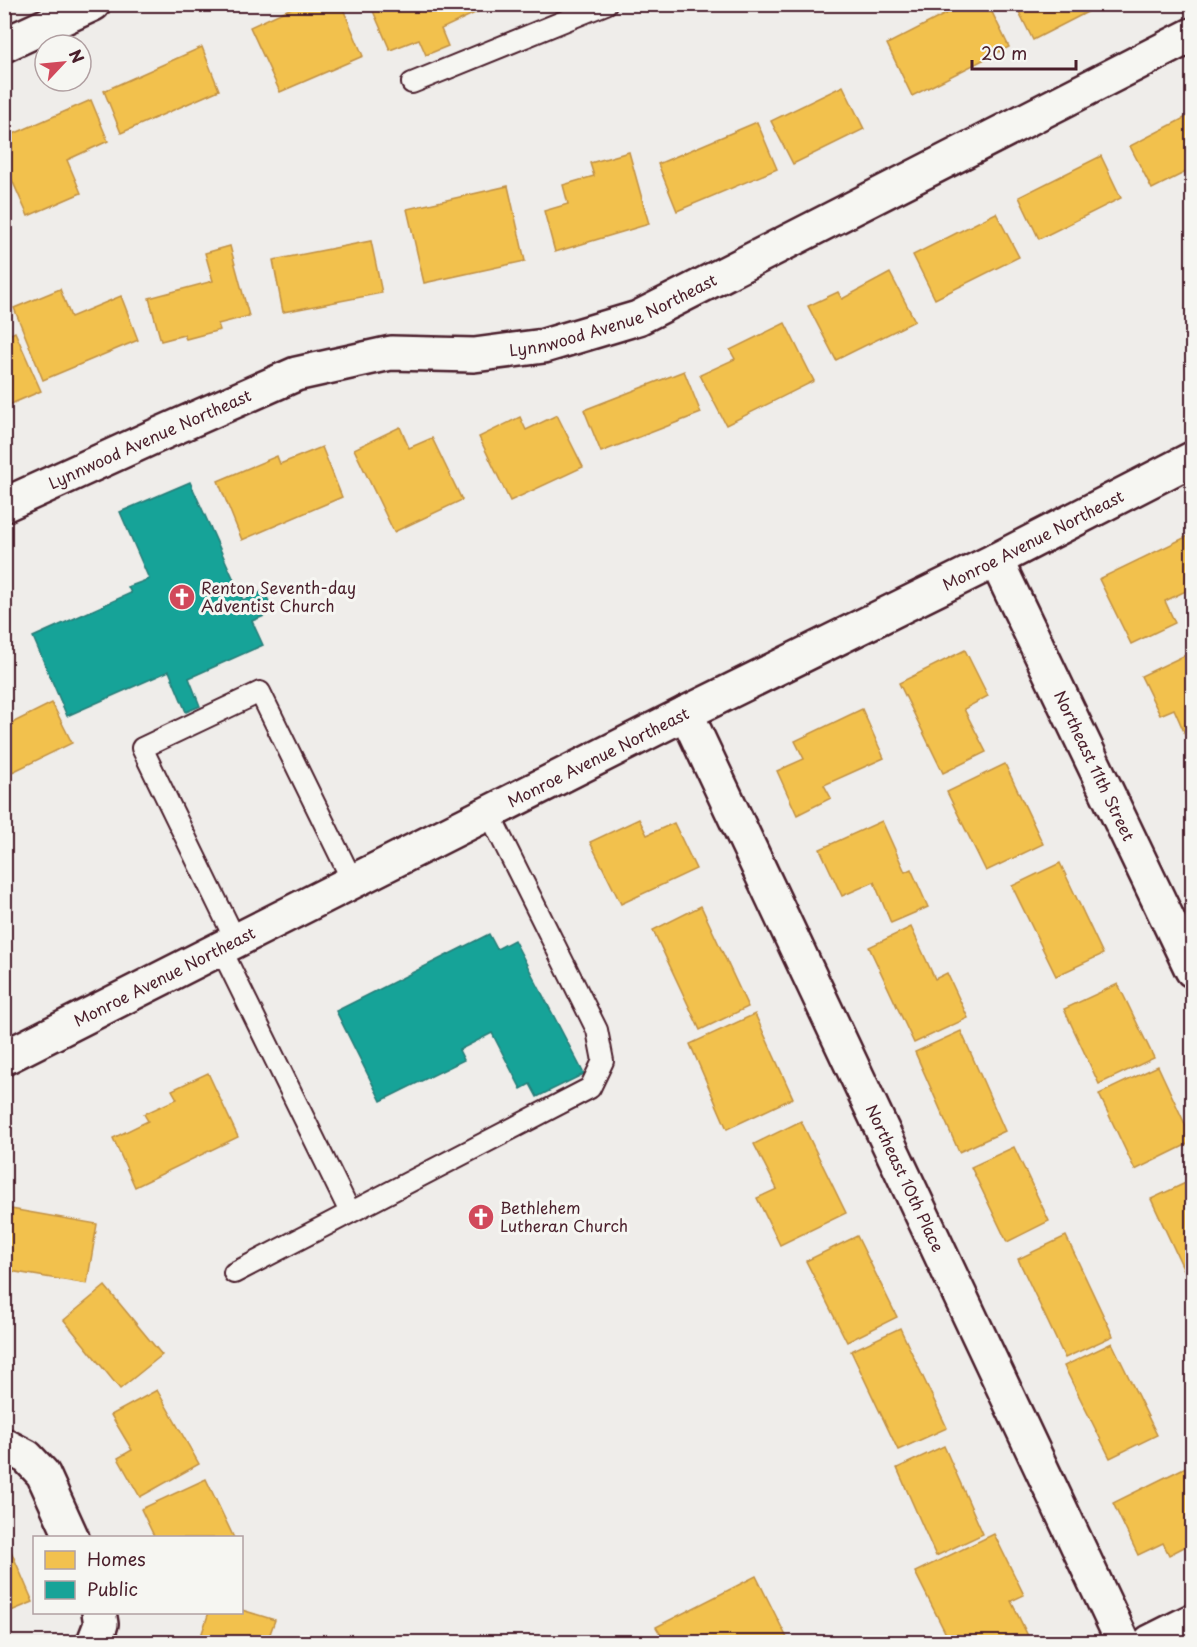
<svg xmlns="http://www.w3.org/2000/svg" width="1197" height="1647" font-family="'Playpen Sans',sans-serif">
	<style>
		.homes { fill: #f2c14e; stroke: #c09044; stroke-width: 1.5 }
		.public { fill: #17a398; stroke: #267b77; stroke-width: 1.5 }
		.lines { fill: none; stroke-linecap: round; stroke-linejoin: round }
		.service-casing { stroke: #4a1f2b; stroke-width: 24 }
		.minor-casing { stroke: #4a1f2b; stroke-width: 38 }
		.tertiary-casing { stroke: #4a1f2b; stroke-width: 38 }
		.service { stroke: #f6f6f2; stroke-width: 20 }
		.minor { stroke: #f6f6f2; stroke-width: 33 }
		.tertiary { stroke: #f6f6f2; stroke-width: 33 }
		.labels { text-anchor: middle; stroke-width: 6; stroke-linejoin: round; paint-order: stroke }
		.street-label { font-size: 16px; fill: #4a1f2b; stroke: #f6f6f2 }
		.poi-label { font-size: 16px; fill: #4a1f2b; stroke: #f6f6f2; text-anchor: start }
	</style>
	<rect width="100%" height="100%" fill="#efedea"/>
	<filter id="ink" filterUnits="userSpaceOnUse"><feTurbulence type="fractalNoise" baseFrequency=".0167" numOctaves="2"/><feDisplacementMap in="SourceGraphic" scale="12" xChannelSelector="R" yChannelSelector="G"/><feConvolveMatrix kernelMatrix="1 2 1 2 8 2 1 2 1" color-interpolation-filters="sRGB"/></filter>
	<g filter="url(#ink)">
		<g class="homes">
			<path d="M300 4H341L363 56 280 92 250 27Z"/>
			<path d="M370 4H494L441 29 448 46 426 55 419 39 390 50Z"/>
			<path d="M965 4H988L1009 47 912 96 887 44Z"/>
			<path d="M1015 4H1103L1033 40Z"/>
			<path d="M202 47 219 90 121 133 104 91Z"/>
			<path d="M843 86 864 129 793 164 771 121Z"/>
			<path d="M91 100 108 141 67 160 81 193 28 216 4 162V138Z"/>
			<path d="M1192 114V169L1152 189 1130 146Z"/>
			<path d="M757 122 777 169 677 211 658 164Z"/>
			<path d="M629 152 649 224 555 252 544 211 568 204 563 185 594 176 590 163Z"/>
			<path d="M1101 156 1121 198 1039 239 1019 197Z"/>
			<path d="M508 186 525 261 424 283 407 209Z"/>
			<path d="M996 213 1019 257 935 299 913 255Z"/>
			<path d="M371 241 382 293 283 312 273 260Z"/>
			<path d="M230 246 249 316 218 324 220 330 186 339 184 335 161 341 149 298 213 281 205 253Z"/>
			<path d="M890 273 915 321 836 360 808 306 838 292 842 299Z"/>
			<path d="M60 289 71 317 121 296 138 340 43 380 14 308Z"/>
			<path d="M785 323 814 381 726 425 700 375 735 359 730 350Z"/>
			<path d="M15 332 41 391 4 407V337Z"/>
			<path d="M684 371 701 413 601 452 584 410Z"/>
			<path d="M557 415 583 467 510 501 479 437 520 417 526 430Z"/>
			<path d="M400 427 409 448 432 438 462 500 394 532 354 449Z"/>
			<path d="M322 447 342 497 242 540 218 481 277 456 280 464Z"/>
			<path d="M1188 536 1192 545V588L1165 601 1175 623 1131 644 1099 579Z"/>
			<path d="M965 650 988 696 964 709 986 752 943 773 899 683Z"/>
			<path d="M1192 652V750L1174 709 1160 715 1141 676Z"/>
			<path d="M52 703 72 743 4 776V727Z"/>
			<path d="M862 709 884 758 824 785 831 798 797 815 777 771 804 759 795 741Z"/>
			<path d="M1005 764 1043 844 986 871 947 792Z"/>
			<path d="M639 819 647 835 674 823 696 869 621 904 590 842Z"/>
			<path d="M882 821 905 872 911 869 928 907 891 923 874 882 842 896 820 849Z"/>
			<path d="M1060 863 1103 954 1056 976 1012 886Z"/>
			<path d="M701 906 748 1007 700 1030 653 930Z"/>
			<path d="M911 927 935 979 947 973 968 1018 914 1043 869 947Z"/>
			<path d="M1118 984 1154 1058 1099 1084 1064 1009Z"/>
			<path d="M755 1014 793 1098 727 1129 690 1044Z"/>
			<path d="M961 1031 1005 1131 959 1152 915 1052Z"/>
			<path d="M1158 1066 1192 1139V1142L1135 1170 1099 1094Z"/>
			<path d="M208 1073 238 1137 135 1187 113 1138 148 1121 144 1114 177 1099 172 1090Z"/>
			<path d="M801 1121 846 1213 780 1245 757 1198 777 1189 754 1144Z"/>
			<path d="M1014 1147 1049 1221 1007 1242 971 1167Z"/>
			<path d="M1192 1180V1287L1151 1199Z"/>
			<path d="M11 1209 97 1224 87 1284 4 1270V1250Z"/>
			<path d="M857 1236 897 1317 847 1342 806 1261Z"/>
			<path d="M1066 1236 1113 1336 1065 1358 1018 1259Z"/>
			<path d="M105 1286 162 1355 120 1389 64 1320Z"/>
			<path d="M900 1328 947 1428 898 1450 851 1351Z"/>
			<path d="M1112 1343 1157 1435 1110 1458 1064 1366Z"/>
			<path d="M157 1390 199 1464 140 1497 118 1458 132 1450 111 1415Z"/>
			<path d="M944 1446 983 1534 936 1556 897 1468Z"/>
			<path d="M1192 1464V1543L1169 1555 1163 1543 1138 1555 1113 1503Z"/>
			<path d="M206 1479 234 1538H155L141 1509Z"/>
			<path d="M994 1534 1024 1595 1011 1601 1031 1642H950L915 1572Z"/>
			<path d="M11 1551 33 1602 4 1614V1554Z"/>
			<path d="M756 1576 789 1642H665L656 1627Z"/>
			<path d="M242 1610 275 1620 267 1642H199L209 1612H242Z"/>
		</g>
		<g class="public">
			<path d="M190 482 243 600 264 591 274 612 252 621 263 645 189 678 200 706 186 712 169 671 67 716 33 637 131 593 128 587 149 579 120 512Z"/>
			<path d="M489 934 497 949 514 940 584 1074 537 1097 530 1084 521 1089 492 1033 459 1050 464 1060 381 1101 336 1011Z"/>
		</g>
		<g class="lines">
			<defs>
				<g id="service">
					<path d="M412 83 606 4"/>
					<path d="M236 941 142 748 260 692 353 882"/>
					<path d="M221 949 350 1212"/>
					<path d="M234 1273 590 1088 603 1061 597 1030 489 813"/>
				</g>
				<g id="minor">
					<path d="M4 45 93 4"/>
					<path id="s1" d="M4 505 151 438 296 374 391 353 474 355 544 346 638 318 1192 35"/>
					<path id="s2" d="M996 560 1192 970"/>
					<path id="s3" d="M686 713 1123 1642"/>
					<path d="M4 1445 27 1457 43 1474 72 1538"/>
					<path d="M94 1642 101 1624 99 1612"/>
					<path d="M1150 1642 1192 1621"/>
				</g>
				<g id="tertiary">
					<path id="s4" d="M4 1058 686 713 996 560 1192 459"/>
				</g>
			</defs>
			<use href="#service" class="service-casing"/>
			<use href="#minor" class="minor-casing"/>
			<use href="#tertiary" class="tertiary-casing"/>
			<use href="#service" class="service"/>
			<use href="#minor" class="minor"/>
			<use href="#tertiary" class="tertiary"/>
		</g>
	</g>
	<defs>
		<symbol id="church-disc" viewBox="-11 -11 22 22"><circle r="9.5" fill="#d1495b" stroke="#f6f6f2"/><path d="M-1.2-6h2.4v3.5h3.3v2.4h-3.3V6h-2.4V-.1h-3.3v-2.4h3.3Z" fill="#fff"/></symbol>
	</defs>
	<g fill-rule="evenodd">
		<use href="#church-disc" x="167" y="582" width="30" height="30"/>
		<use href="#church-disc" x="466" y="1202" width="30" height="30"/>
	</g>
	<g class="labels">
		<g class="street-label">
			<text dy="6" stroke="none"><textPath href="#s1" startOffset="646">Lynnwood Avenue Northeast</textPath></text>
			<text dy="6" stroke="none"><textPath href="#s1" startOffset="160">Lynnwood Avenue Northeast</textPath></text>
			<text dy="6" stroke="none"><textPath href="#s4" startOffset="1152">Monroe Avenue Northeast</textPath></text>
			<text dy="6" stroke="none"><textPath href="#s4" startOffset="666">Monroe Avenue Northeast</textPath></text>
			<text dy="6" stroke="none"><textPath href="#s2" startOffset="228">Northeast 11th Street</textPath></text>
			<text dy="6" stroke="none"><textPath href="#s4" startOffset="180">Monroe Avenue Northeast</textPath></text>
			<text dy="6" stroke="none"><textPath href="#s3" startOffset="514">Northeast 10th Place</textPath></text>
		</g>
		<g class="poi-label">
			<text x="201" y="594">Renton Seventh-day<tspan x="201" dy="18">Adventist Church</tspan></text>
			<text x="500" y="1214">Bethlehem<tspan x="500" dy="18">Lutheran Church</tspan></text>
		</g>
	</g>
	<rect width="1197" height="1647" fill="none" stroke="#f6f6f2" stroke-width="24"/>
	<rect x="12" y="12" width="1173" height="1623" fill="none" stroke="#4a1f2b" stroke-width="2" filter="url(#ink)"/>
	<rect x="33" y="1536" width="210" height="78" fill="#f6f6f2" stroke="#b1a0a2" stroke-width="1.5"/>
	<rect x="45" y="1551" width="30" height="18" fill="#f2c14e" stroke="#b1a0a2" stroke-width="1.5"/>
	<text x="87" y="1566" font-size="18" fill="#4a1f2b">Homes</text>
	<rect x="45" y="1581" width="30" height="18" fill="#17a398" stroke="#b1a0a2" stroke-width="1.5"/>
	<text x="87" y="1596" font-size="18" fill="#4a1f2b">Public</text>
	<g transform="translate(63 63) rotate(64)"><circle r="28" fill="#f6f6f2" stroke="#b1a0a2" stroke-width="1.5"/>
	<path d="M0-4.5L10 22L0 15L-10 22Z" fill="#d1495b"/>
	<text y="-9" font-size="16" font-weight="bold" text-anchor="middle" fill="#4a1f2b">N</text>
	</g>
	<path d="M972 60v9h104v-9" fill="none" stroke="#4a1f2b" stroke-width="3"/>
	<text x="981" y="60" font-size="18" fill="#4a1f2b" stroke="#f6f6f2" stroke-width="4.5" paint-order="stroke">20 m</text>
</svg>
